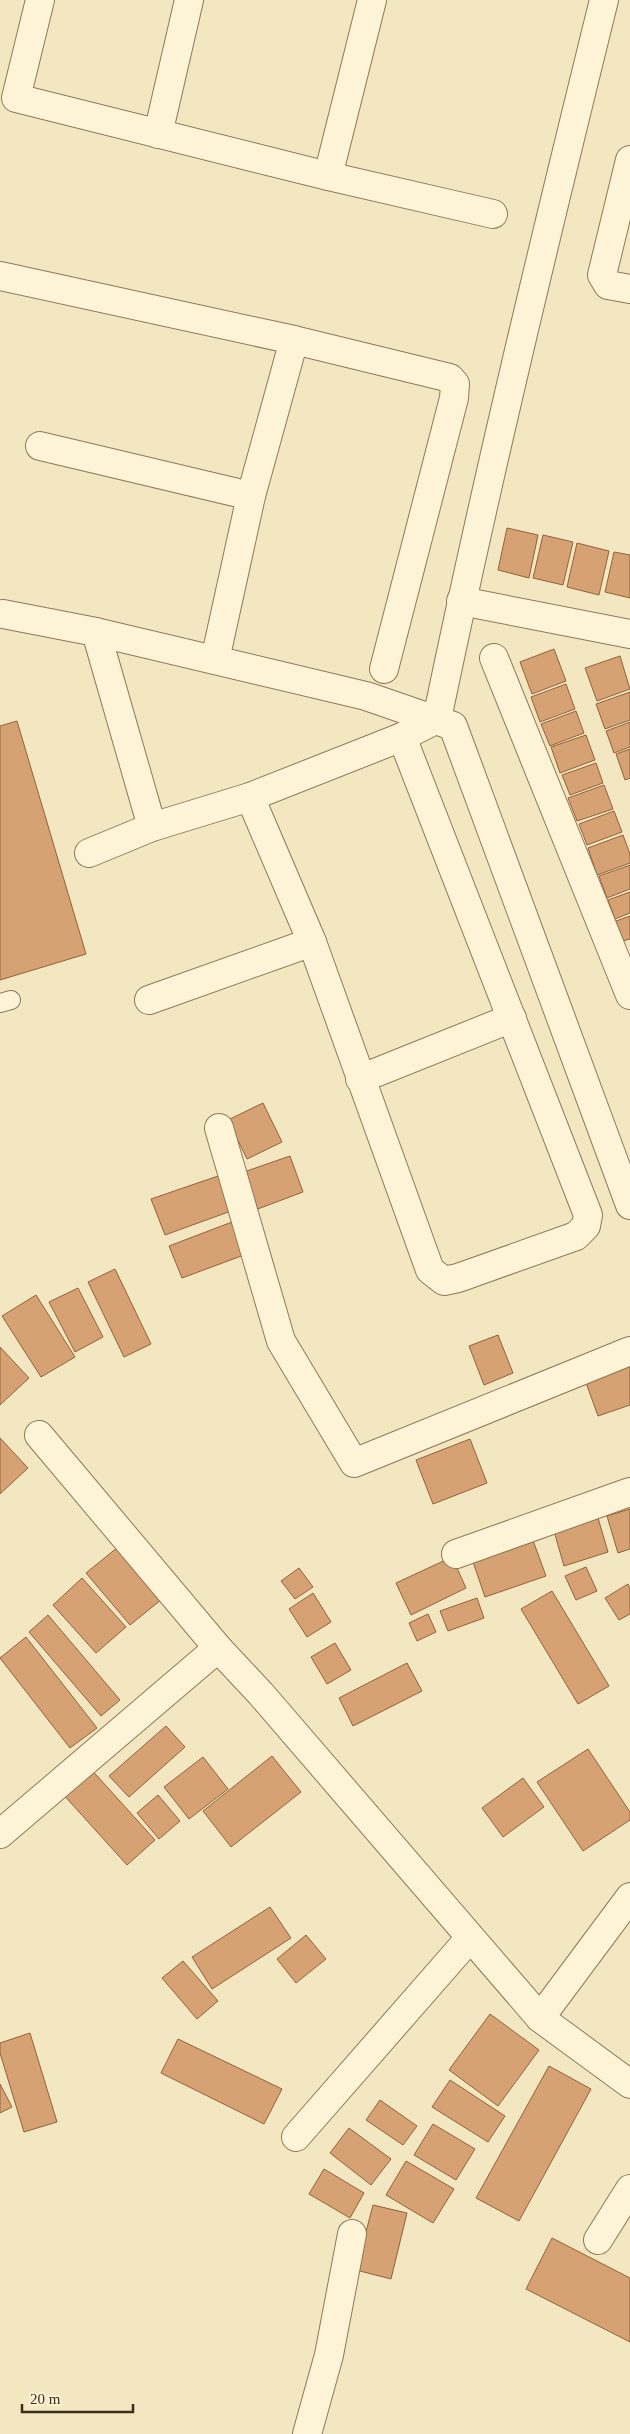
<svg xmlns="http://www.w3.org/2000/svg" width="630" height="2434" font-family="Georgia,serif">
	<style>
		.building { fill: #d6a274; stroke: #926239 }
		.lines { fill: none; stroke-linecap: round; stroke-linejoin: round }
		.lane-casing { stroke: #907857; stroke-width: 20 }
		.street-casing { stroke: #907857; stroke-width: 30 }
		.lane { stroke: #fdf3d7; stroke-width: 18 }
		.street { stroke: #fdf3d7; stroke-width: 28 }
	</style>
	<rect width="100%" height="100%" fill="#f3e7c2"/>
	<g class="building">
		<path d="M507 528 538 535 529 578 498 570Z"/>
		<path d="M543 535 573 542 563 585 533 578Z"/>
		<path d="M577 543 609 551 599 595 567 587Z"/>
		<path d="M614 552 630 555V598L605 592Z"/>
		<path d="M554 649 566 681 532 694 520 662Z"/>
		<path d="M620 656 630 689 597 701 585 668Z"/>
		<path d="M566 684 575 709 540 722 531 697Z"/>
		<path d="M630 692V720L605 729 596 704Z"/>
		<path d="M576 711 584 733 550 746 541 724Z"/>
		<path d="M17 721 86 954 0 980V726Z"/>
		<path d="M630 722V747L614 753 606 731Z"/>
		<path d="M586 735 595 760 560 773 551 747Z"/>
		<path d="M630 749V778L625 780 616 754Z"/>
		<path d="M596 763 603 783 570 795 562 775Z"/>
		<path d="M604 785 613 809 577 821 568 798Z"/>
		<path d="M614 811 622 832 587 845 579 824Z"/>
		<path d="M623 835 630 854V863L597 875 588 848Z"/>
		<path d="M630 865V889L607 898 599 876Z"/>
		<path d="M630 892V913L615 919 608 900Z"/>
		<path d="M630 916V939L623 941 616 921Z"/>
		<path d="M263 1103 282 1142 247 1159 228 1120Z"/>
		<path d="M290 1156 303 1192 255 1210 241 1173Z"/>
		<path d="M218 1176 231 1211 165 1235 151 1199Z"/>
		<path d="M232 1222 244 1255 182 1278 169 1246Z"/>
		<path d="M115 1269 151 1344 124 1357 88 1282Z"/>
		<path d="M78 1288 103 1337 75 1352 49 1302Z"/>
		<path d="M36 1295 75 1357 41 1377 2 1316Z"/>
		<path d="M498 1335 513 1373 484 1385 469 1346Z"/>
		<path d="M0 1347 29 1378 0 1405Z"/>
		<path d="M630 1362V1405L598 1416 584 1377Z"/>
		<path d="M0 1438 28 1468 0 1494Z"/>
		<path d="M470 1439 487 1483 433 1504 416 1460Z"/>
		<path d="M630 1509V1549L618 1553 607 1516Z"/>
		<path d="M596 1511 608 1552 564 1566 552 1524Z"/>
		<path d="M531 1535 546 1576 485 1597 471 1556Z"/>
		<path d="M123 1543 167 1595 130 1625 86 1573Z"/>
		<path d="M452 1557 466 1588 411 1615 396 1583Z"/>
		<path d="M586 1567 597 1591 576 1600 565 1576Z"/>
		<path d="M299 1568 313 1587 295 1599 281 1581Z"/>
		<path d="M82 1578 126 1627 96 1653 53 1605Z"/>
		<path d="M628 1584 630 1588V1614L619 1620 605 1598Z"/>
		<path d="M552 1591 609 1686 578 1704 521 1609Z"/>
		<path d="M313 1593 331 1622 307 1637 289 1609Z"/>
		<path d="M477 1598 484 1618 448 1631 440 1611Z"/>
		<path d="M428 1614 436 1632 417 1641 409 1623Z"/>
		<path d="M48 1615 120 1700 101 1716 29 1632Z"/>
		<path d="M26 1637 97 1728 70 1748 0 1658Z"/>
		<path d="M335 1643 351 1670 327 1684 311 1657Z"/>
		<path d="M407 1663 422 1691 353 1726 339 1698Z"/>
		<path d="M166 1726 185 1747 129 1797 109 1776Z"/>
		<path d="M588 1749 630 1812V1820L583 1851 537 1782Z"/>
		<path d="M272 1756 301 1792 231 1847 203 1811Z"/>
		<path d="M203 1757 228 1789 189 1819 164 1787Z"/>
		<path d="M89 1767 155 1840 127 1865 61 1792Z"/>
		<path d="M523 1778 544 1807 503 1837 482 1808Z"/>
		<path d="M158 1795 180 1821 159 1839 137 1813Z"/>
		<path d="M270 1907 291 1938 212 1989 192 1957Z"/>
		<path d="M306 1935 326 1959 296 1983 277 1959Z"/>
		<path d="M183 1961 218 2001 197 2019 162 1978Z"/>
		<path d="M490 2014 539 2050 498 2106 449 2070Z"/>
		<path d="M30 2033 57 2122 24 2132 0 2053V2043Z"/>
		<path d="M178 2039 282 2089 264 2124 161 2073Z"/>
		<path d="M549 2066 591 2089 519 2221 476 2198Z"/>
		<path d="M450 2080 505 2116 488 2142 432 2107Z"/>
		<path d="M0 2084 12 2107 0 2113Z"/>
		<path d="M380 2100 417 2126 403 2145 366 2120Z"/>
		<path d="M433 2124 475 2149 456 2180 414 2155Z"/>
		<path d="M349 2128 391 2159 371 2185 330 2153Z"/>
		<path d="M406 2161 454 2189 433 2223 386 2195Z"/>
		<path d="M324 2169 364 2193 350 2218 309 2194Z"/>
		<path d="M373 2205 407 2213 391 2279 356 2270Z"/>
		<path d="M552 2238 630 2278V2342L526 2289Z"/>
	</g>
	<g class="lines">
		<defs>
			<path id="lane" d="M0 1003 11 1000"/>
			<g id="street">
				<path d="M40 0 16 98 328 176 493 214"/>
				<path d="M158 134 189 0"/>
				<path d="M630 160 602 275 608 285 630 289"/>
				<path d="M328 176 372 0"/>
				<path d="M0 276 294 340 450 378 455 384 454 398 384 669"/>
				<path d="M40 446 251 496"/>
				<path d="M461 601 630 634"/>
				<path d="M3 614 96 632 152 827"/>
				<path d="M96 632 366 696 453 726 630 1205"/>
				<path d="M494 658 630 995"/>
				<path d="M215 660 251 496 294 340"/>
				<path d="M250 797 312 942 430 1270 444 1281 458 1278 576 1236 586 1226 588 1215 402 737"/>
				<path d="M89 853 152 827 250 797 402 737 437 719C487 478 545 239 604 0"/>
				<path d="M149 1000 312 942"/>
				<path d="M360 1079 512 1018"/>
				<path d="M219 1128 281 1341 354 1463 630 1351"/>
				<path d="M39 1435 218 1648 261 1694 540 2018 630 2084"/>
				<path d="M456 1554 630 1492"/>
				<path d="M0 1834 218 1648"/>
				<path d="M540 2018 630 1897"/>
				<path d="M296 2137 469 1939"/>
				<path d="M598 2240 630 2189"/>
				<path d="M307 2434 329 2355 352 2234"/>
			</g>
		</defs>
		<use href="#lane" class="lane-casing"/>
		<use href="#street" class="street-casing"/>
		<use href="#lane" class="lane"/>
		<use href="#street" class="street"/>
	</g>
	<path d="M22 2404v8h111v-8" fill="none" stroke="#3e2f1d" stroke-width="2.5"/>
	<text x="30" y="2404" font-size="15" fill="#3e2f1d" stroke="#faf1d3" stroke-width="4" paint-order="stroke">20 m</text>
</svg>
